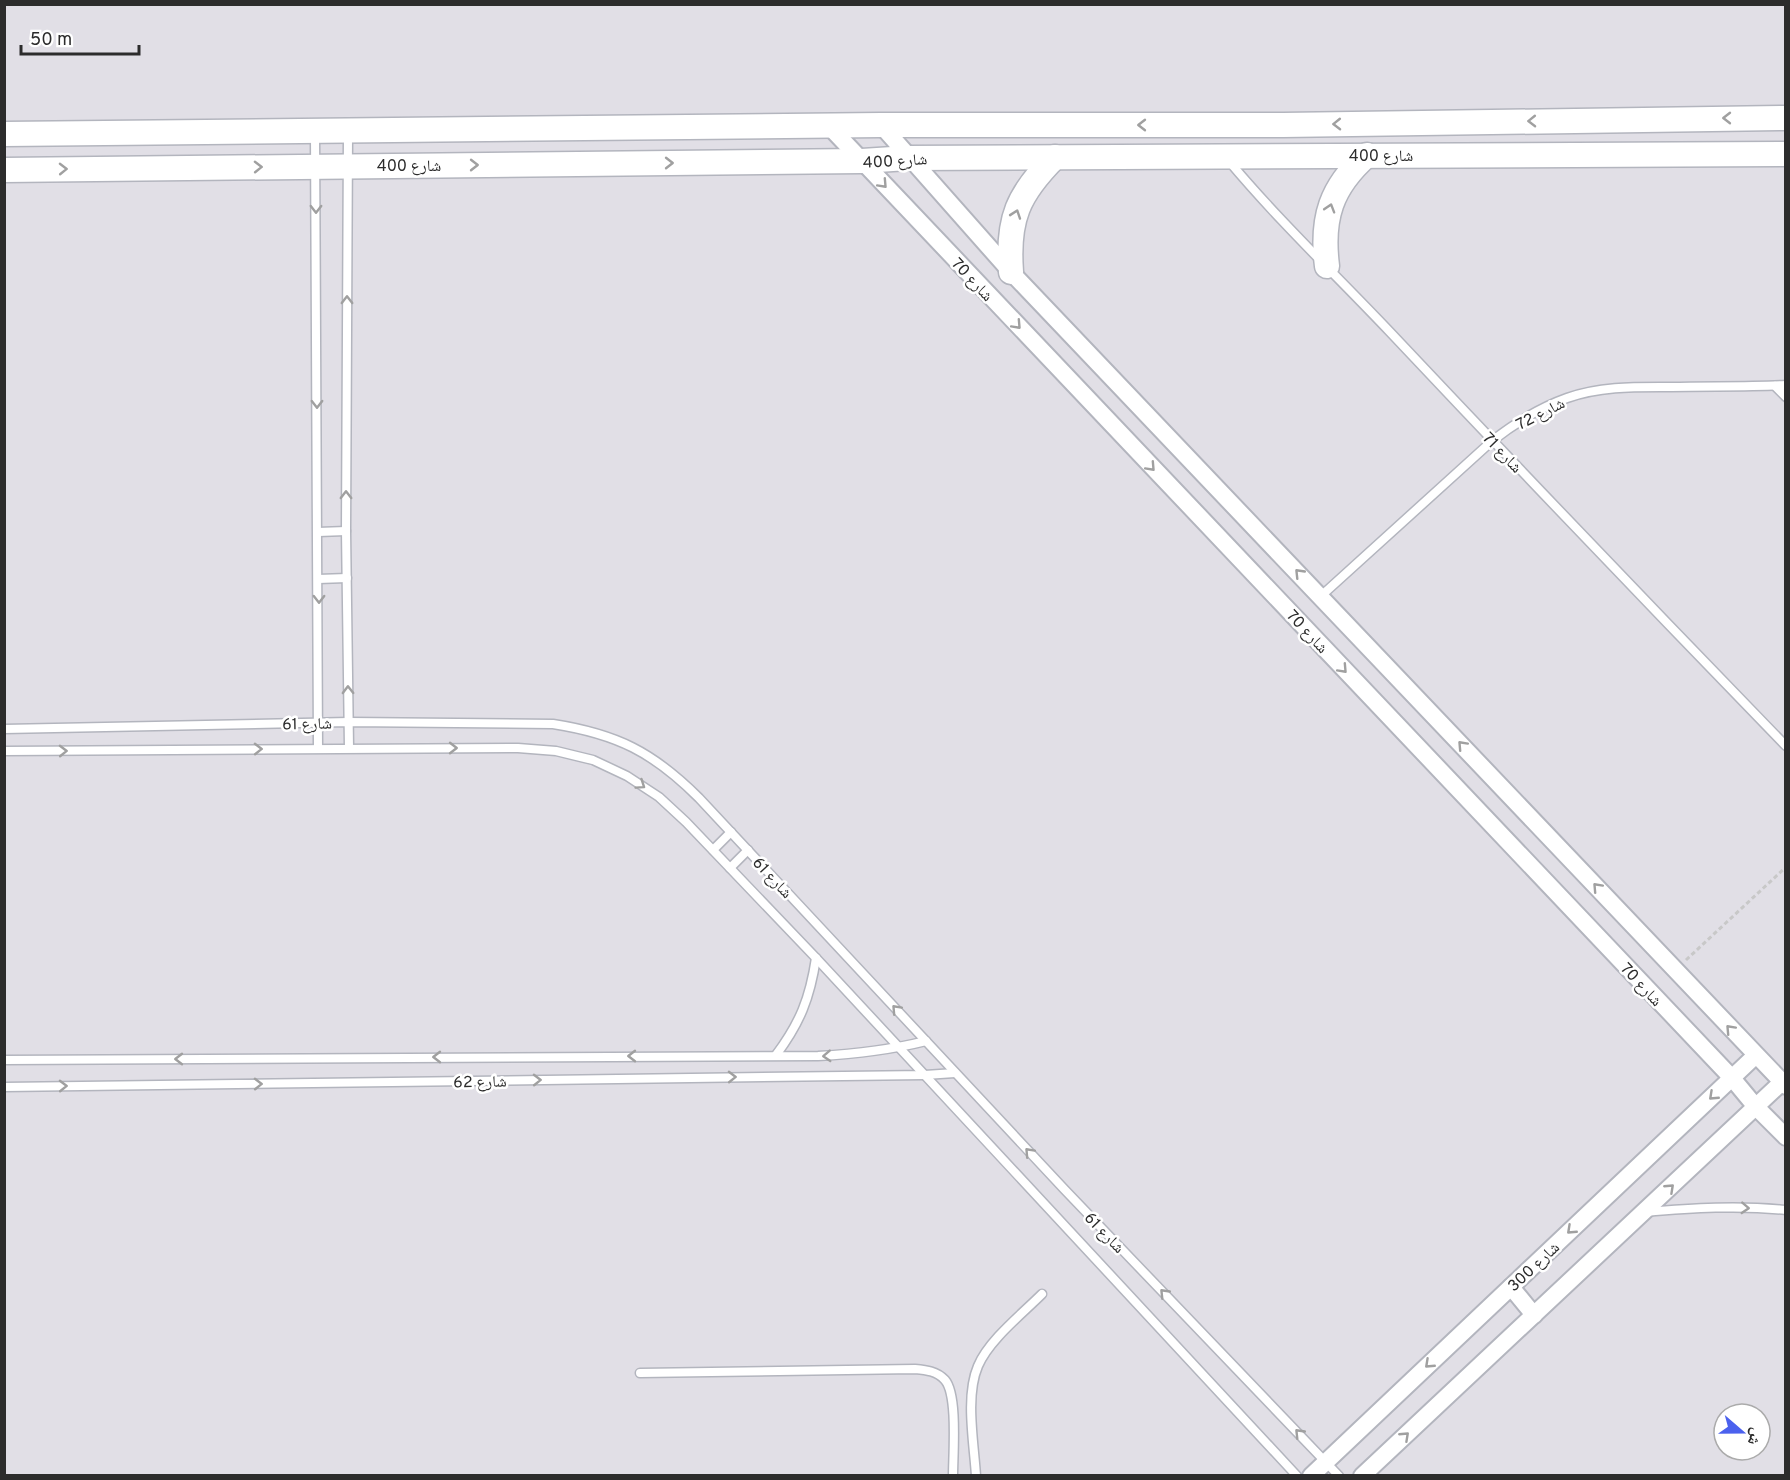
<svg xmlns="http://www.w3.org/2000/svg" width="1790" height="1480" font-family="Overpass,'Noto Naskh Arabic',sans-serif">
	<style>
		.industrial { fill: #e1dfe6; fill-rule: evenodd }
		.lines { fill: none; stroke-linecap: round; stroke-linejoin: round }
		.lane-casing { stroke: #b3b5be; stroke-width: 11 }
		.street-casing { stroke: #b3b5be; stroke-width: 20 }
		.secondary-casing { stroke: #b3b5be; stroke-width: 27 }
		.path { stroke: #c8c8c8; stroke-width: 3; stroke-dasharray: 4.5 3; stroke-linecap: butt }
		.lane { stroke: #fff; stroke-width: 8 }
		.street { stroke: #fff; stroke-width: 16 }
		.secondary { stroke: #fff; stroke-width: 24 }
		.oneway { stroke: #a0a0a0 }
		.labels { text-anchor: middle; stroke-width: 5; stroke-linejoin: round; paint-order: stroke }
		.street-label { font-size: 16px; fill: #2c2c2c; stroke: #fff }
	</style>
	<rect width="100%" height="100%" fill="#ede8e0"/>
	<path class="industrial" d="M5 5H1785V1475L5 1476ZM1724 1414H1760V1450H1724Z"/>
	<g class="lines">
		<defs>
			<g id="lane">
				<path d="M315 133 318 748"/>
				<path d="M348 134 346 531 349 748"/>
				<path d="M1228 160C1279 221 1336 275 1390 332 1521 471 1653 609 1786 746"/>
				<path d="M1775 386 1786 397"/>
				<path d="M318 532 346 531"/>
				<path d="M318 579 347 578"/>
				<path d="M1321 596 1492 441C1515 423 1539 408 1567 398 1601 386 1636 387 1671 387 1709 386 1747 387 1786 385"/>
				<path d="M4 729 349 722 553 724C617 734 653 752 699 798L1065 1190 1339 1476"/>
				<path d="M4 751 518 748 556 751 593 760 627 776 659 797 686 822 816 958 1297 1476"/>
				<path d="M713 850 731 832"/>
				<path d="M730 868 748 850"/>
				<path d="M776 1055C800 1023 810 998 816 958"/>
				<path d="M4 1060 818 1056C855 1054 890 1050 926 1041"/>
				<path d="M4 1087 925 1075 955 1073"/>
				<path d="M1645 1212C1692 1208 1739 1205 1786 1210"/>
				<path d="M640 1373 915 1369C926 1370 937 1371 945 1380 958 1395 953 1455 953 1476"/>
				<path d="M976 1476C974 1443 965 1396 978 1366 989 1340 1022 1314 1042 1294"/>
			</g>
			<g id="street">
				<path d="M881 125 1011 272 1786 1086"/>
				<path d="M829 126 1732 1078 1756 1107 1786 1137"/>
				<path d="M1511 1287 1534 1315"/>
				<path d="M1311 1476 1755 1056"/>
				<path d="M1362 1476 1782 1082"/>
			</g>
			<g id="secondary">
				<path d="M4 134 881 125H1283L1786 118"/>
				<path d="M4 170 862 161 908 158 1786 154"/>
				<path d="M1327 266C1321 218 1331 187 1367 155"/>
				<path d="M1011 272C1007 219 1018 194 1055 157"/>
			</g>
		</defs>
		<use href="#lane" class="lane-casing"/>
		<use href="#street" class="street-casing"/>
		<use href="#secondary" class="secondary-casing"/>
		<path class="path" d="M1686 960 1786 867"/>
		<use href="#lane" class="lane"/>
		<use href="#street" class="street"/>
		<use href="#secondary" class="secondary"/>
	</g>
	<defs><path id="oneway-chevron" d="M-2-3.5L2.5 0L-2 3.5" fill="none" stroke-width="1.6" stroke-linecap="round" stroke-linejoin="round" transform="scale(1.5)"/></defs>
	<g class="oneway">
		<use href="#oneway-chevron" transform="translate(1727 118) rotate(180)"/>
		<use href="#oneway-chevron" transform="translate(1532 121) rotate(179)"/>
		<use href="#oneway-chevron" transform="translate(1337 124) rotate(179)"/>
		<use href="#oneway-chevron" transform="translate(1142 125) rotate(180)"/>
		<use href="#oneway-chevron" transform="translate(669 163)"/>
		<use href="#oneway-chevron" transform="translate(474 165)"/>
		<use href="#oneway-chevron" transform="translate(258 167) rotate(-1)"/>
		<use href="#oneway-chevron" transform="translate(63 169) rotate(-1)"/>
		<use href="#oneway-chevron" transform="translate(883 184) rotate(47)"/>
		<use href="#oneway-chevron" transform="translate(1330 208) rotate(-73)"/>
		<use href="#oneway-chevron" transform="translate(316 209) rotate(90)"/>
		<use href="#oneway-chevron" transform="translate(1016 214) rotate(-71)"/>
		<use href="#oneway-chevron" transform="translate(347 300) rotate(-90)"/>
		<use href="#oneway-chevron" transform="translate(1017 325) rotate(47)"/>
		<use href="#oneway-chevron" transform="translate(317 404) rotate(90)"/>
		<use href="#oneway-chevron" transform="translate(1151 467) rotate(47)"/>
		<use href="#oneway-chevron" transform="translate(346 495) rotate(-90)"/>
		<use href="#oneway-chevron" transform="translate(1299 573) rotate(-134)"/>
		<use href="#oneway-chevron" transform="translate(319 599) rotate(90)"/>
		<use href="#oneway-chevron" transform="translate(1343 669) rotate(47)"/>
		<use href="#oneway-chevron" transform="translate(348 690) rotate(-91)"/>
		<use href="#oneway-chevron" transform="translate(1462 745) rotate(-133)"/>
		<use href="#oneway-chevron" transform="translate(453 748)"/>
		<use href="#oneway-chevron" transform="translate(258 749) rotate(-1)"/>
		<use href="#oneway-chevron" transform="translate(63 751) rotate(-1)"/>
		<use href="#oneway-chevron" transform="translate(641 785) rotate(34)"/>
		<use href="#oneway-chevron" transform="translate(1597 887) rotate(-133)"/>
		<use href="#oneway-chevron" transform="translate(896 1009) rotate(-133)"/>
		<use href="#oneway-chevron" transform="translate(1730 1029) rotate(-133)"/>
		<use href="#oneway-chevron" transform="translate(632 1056) rotate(180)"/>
		<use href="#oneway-chevron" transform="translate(827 1056) rotate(177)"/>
		<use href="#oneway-chevron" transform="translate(437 1057) rotate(180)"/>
		<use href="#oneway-chevron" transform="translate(179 1059) rotate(180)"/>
		<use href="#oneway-chevron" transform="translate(732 1077) rotate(-1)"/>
		<use href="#oneway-chevron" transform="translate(537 1080) rotate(-1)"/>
		<use href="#oneway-chevron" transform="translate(258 1084) rotate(-1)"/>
		<use href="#oneway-chevron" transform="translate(63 1086) rotate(-1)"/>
		<use href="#oneway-chevron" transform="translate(1713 1096) rotate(137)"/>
		<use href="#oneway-chevron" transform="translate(1029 1152) rotate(-133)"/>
		<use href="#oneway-chevron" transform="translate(1670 1188) rotate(-43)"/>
		<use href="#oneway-chevron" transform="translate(1745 1208) rotate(3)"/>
		<use href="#oneway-chevron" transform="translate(1571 1230) rotate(137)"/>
		<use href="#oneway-chevron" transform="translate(1164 1293) rotate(-134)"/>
		<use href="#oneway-chevron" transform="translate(1429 1364) rotate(137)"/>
		<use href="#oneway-chevron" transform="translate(1299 1433) rotate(-134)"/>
		<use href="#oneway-chevron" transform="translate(1405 1436) rotate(-43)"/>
	</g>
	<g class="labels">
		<g class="street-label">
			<text x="1381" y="161">شارع 400</text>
			<text transform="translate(895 160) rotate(-3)" y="6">شارع 400</text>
			<text x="409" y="171">شارع 400</text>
			<text transform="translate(973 279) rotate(47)" y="6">شارع 70</text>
			<text transform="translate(1540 413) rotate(-27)" y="6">شارع 72</text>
			<text transform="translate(1503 452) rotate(46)" y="6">شارع 71</text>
			<text transform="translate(1308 631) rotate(47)" y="6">شارع 70</text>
			<text transform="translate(307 723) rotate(-1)" y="6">شارع 61</text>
			<text transform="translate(773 877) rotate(47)" y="6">شارع 61</text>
			<text transform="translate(1642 984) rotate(47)" y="6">شارع 70</text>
			<text transform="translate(480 1081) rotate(-1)" y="6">شارع 62</text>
			<text transform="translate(1105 1232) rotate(46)" y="6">شارع 61</text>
			<text transform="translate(1533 1266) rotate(-43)" y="6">شارع 300</text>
		</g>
	</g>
	<rect width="1790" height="1480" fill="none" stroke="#2c2c2c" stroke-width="12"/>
	<g transform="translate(1742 1432) rotate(110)"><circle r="28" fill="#ffffff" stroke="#ababab" stroke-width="1.5"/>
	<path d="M0-4.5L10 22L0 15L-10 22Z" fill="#4b61ee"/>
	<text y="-9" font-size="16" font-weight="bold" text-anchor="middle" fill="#2c2c2c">ش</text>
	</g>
	<path d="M21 45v9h118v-9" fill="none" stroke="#2c2c2c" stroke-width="3"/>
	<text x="30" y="45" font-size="18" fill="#2c2c2c" stroke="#ffffff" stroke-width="4.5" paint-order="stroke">50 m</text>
</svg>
